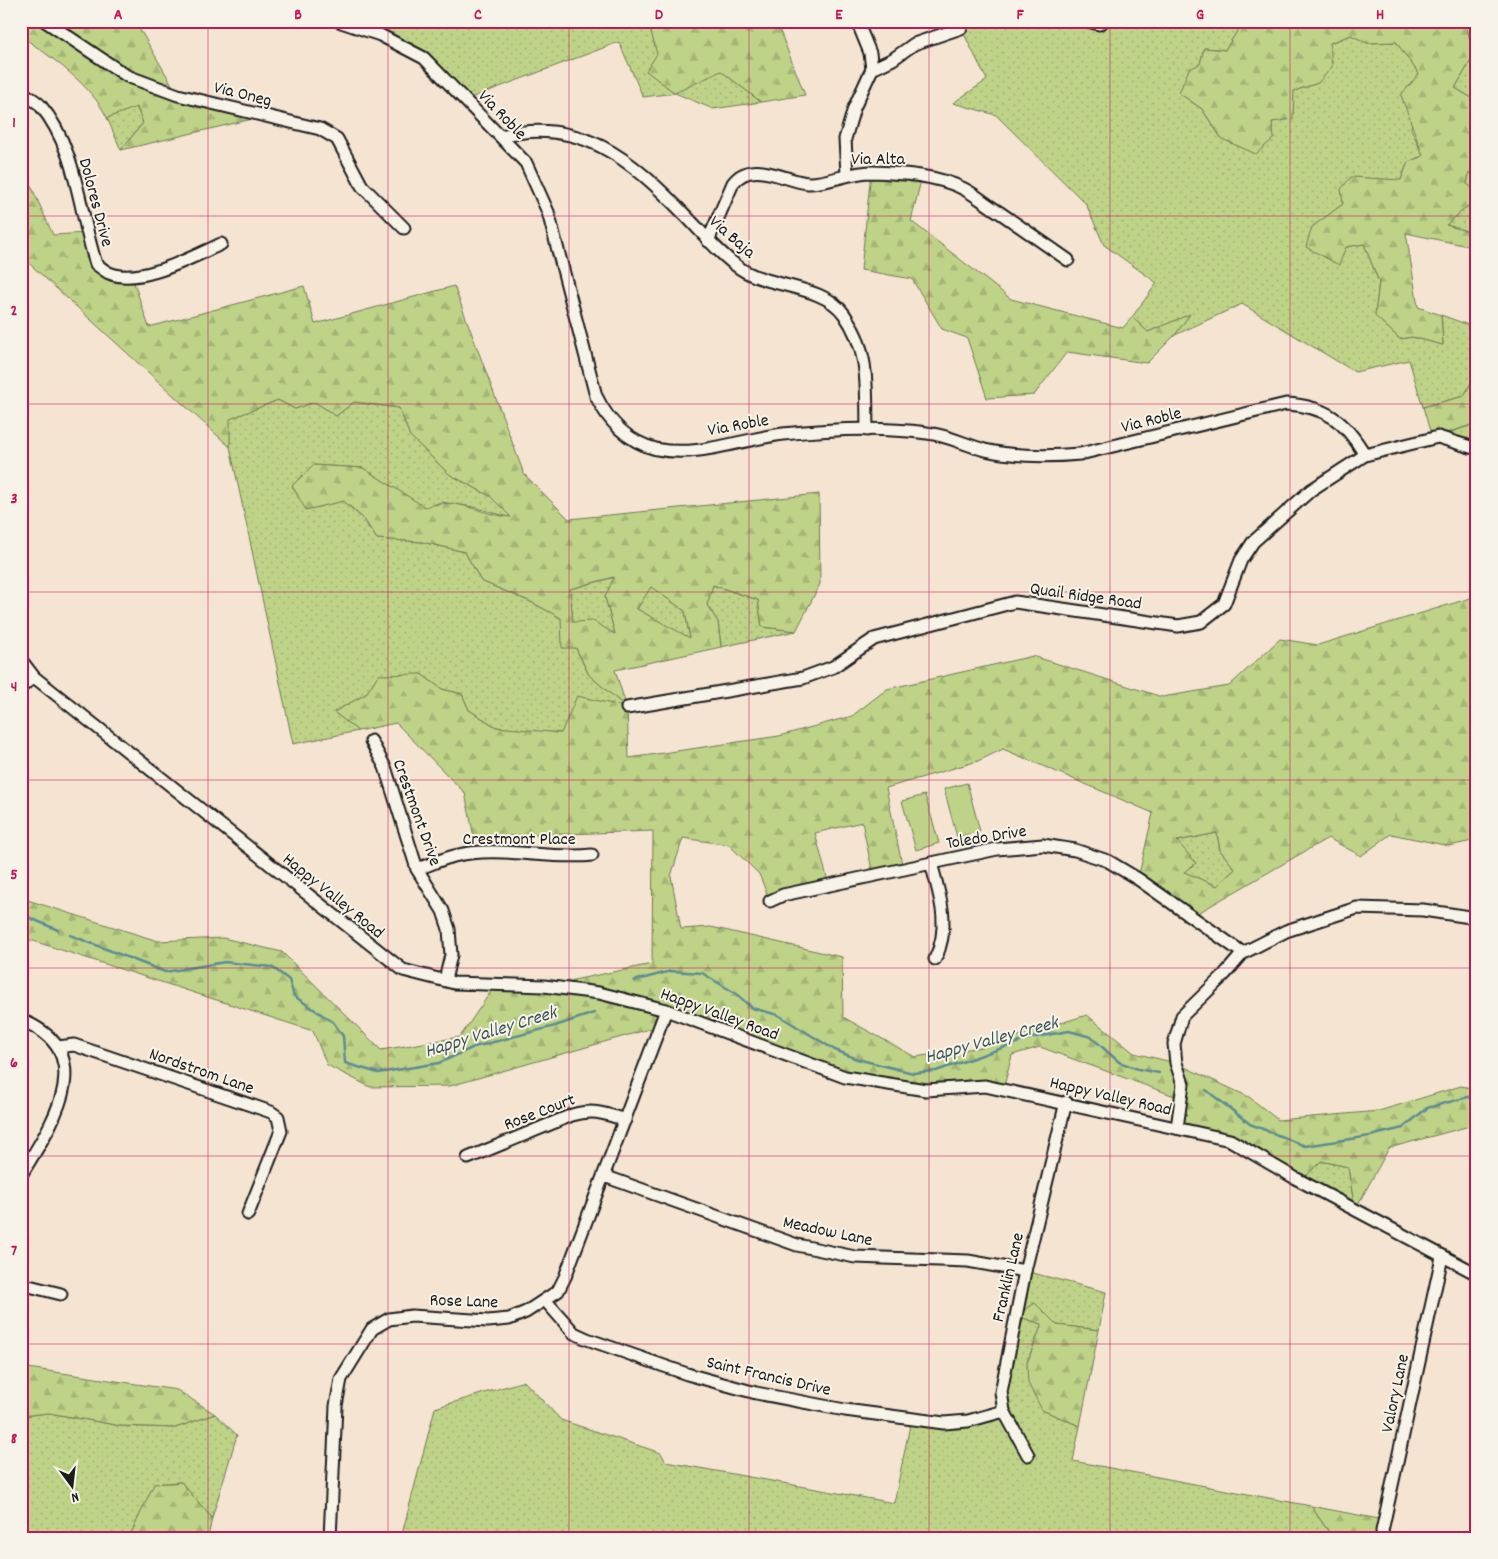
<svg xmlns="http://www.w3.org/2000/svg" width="1498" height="1559" font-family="Dekko,sans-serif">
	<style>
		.grass { fill: url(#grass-dots); stroke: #6e7852 }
		.forest { fill: url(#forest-firs); stroke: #6e7852; fill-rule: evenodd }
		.pitch { fill: #bfd388; stroke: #6e7852 }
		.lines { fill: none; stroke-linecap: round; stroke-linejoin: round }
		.stream { stroke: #5c8c91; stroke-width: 2.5 }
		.minor-casing { stroke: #1c1c1c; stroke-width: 15 }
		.minor { stroke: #f7f3e8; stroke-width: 11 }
		.grid { fill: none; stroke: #c2185b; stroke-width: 1; stroke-opacity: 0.55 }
		.labels { text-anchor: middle; stroke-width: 4; stroke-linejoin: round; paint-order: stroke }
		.street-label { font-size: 18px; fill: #1c1c1c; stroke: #f7f3e8 }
		.water-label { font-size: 19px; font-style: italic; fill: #3c5456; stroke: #f7f3e8 }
		.neatline { fill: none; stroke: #c2185b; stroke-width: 2 }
		.grid-label { font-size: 16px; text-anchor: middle; font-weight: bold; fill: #c2185b }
	</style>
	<defs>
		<pattern id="grass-dots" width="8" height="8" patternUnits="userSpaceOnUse" patternTransform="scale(1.25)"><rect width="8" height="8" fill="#bfd388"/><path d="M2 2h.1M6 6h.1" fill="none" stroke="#a4b575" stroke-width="1.8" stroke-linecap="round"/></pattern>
		<pattern id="forest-firs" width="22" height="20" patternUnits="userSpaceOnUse" patternTransform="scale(1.25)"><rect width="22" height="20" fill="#bfd388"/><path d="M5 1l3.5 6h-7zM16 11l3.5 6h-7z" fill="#a4b575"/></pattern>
	</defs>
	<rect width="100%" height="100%" fill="#f6e4d3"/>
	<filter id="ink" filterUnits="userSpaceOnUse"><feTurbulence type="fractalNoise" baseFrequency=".02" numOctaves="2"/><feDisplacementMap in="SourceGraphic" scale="10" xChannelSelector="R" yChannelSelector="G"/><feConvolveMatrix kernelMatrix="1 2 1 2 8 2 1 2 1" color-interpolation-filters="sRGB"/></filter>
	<g filter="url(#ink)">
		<g class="grass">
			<path d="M378 21H648L658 54 721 71 761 102 713 109 675 93 643 97 619 42 465 100 424 58 380 35Z"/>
			<path d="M963 21H1244L1225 50 1204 48 1200 64 1179 93 1202 109 1222 139 1272 122 1294 91 1318 83 1330 43 1351 35 1368 43 1397 42 1419 74 1411 128 1423 156 1408 162 1401 180 1343 204 1312 227 1346 247 1364 244 1379 282 1375 316 1400 339 1412 337 1443 345 1441 315 1477 328V386L1471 383 1464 396 1423 407 1409 360 1355 372 1242 304 1175 335 1189 315 1148 332 1132 317 1157 283 1104 245 1086 204 996 115 953 103 987 80 961 28Z"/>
			<path d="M1465 21 1477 23V101L1455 88 1474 55Z"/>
			<path d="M136 106 143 123 121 150 107 118Z"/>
			<path d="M1469 171 1477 176V192L1467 184Z"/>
			<path d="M1477 198V234L1446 225Z"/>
			<path d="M278 400 295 409 315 402 336 416 354 402 399 408 410 436 449 474 490 496 512 518 474 507 441 502 425 508 363 468 313 465 293 486C338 499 349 497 377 539L422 542 465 552 481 581 531 602 561 618 589 675 627 708 562 733 527 731 496 727 469 710 462 694 442 689 421 674 366 694 334 712 358 731 293 744 230 447 229 419Z"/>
			<path d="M1477 423V449L1438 437Z"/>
			<path d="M615 577 605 597 615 634 573 623 570 589Z"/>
			<path d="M712 585 758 600 762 627 796 631 721 647 718 622 707 605Z"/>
			<path d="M650 586 685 611 690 639 637 609Z"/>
			<path d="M1217 833 1220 850 1235 869 1217 886 1183 872 1177 841Z"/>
			<path d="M1321 1161 1348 1167 1355 1210 1301 1181Z"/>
			<path d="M1025 1271 1106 1292 1099 1330 1057 1325 1035 1303 1017 1316 1042 1324 1027 1362 1042 1410 1080 1426 1073 1461 1311 1506 1333 1538H401L435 1408 524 1381 561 1420 661 1453 666 1462 894 1503 911 1420 924 1422 1004 1411 1001 1392Z"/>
			<path d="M49 1413 121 1426 175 1428 215 1414 237 1435 212 1518 181 1482 155 1484 129 1538H21V1416Z"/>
		</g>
		<g class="forest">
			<path d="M21 21H135L178 95 265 116 121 150 143 123 137 107 107 118C93 86 50 56 21 36Z"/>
			<path d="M648 21H776L805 95 761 102 721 71 675 93 646 71 657 54Z"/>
			<path d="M1244 21H1465L1474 55 1455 88 1477 101V176L1469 172 1467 184 1477 192V198L1446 225 1477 234V248L1406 233 1418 307 1441 315 1443 345 1412 337 1400 339 1375 316 1379 282 1364 244 1346 247 1339 265 1306 247 1312 227 1343 204 1341 189 1351 177 1401 180 1408 162 1423 156 1401 95 1419 74 1396 42 1367 43 1351 35 1330 43 1332 67 1318 83 1294 91 1293 119 1272 122 1274 138 1256 154 1222 139 1202 109 1179 93 1189 69 1200 64 1204 48 1225 50Z"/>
			<path d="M21 163 53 235 87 233 96 264 132 277 149 327 304 286 315 324 454 286 524 474 569 519 819 494 820 584 796 631 762 627 758 600 713 585 707 605 718 622 721 647 615 670 627 708 629 758 779 736 852 716 887 689 1033 656 1162 697 1229 686 1280 639 1318 645 1477 596V840L1449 846 1391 834 1361 856 1328 838 1191 917 1138 879 1153 813 1003 749 978 761 886 788 903 869 873 875 862 822 815 833 829 885 770 901 759 874 729 845 683 838 671 876 681 929 711 927 842 957 843 1017 915 1057 982 1047 1087 1015 1134 1053 1176 1063 1249 1097 1278 1120 1379 1111 1461 1086 1477 1089V1124L1389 1148 1355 1210 1348 1167 1321 1161 1301 1181 1250 1150 1177 1128 1180 1098 1040 1047 1012 1055 1003 1090H926L878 1083 666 1010 660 1026 450 1086 370 1087 327 1065 313 1031 21 937V898L158 941 223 938 282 952 381 1050 460 1037 496 984 544 986 652 964 653 831 474 837 465 793 396 723 358 731 334 712 366 694 378 675 421 674 442 689 462 694 469 710 496 727 561 733 577 696 626 707 589 675 576 648H562L561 618 531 602 481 581 465 552 422 542 377 539 364 519 344 501 306 510 292 486 313 465 363 468 425 507C460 496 479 515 511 517L490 496 449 474 410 436 399 408 354 402 336 416 315 402 295 409 278 400 230 419V447L21 256ZM614 577 605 597 615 634 593 621 573 622 570 589ZM651 587 685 611 690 638 637 609ZM1217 833 1220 850 1235 869 1217 886 1184 872 1196 863 1177 841Z"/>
			<path d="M871 172 922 176 911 221 1011 299 1123 328 1132 317 1148 332 1190 314 1175 335 1147 363 1067 352 1034 395 987 398 967 338 942 329 912 279 861 270Z"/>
			<path d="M1471 383 1477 386V423L1432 438 1423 407 1464 396Z"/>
			<path d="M1035 1303 1057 1325 1099 1330 1080 1426 1042 1410 1028 1383 1027 1363 1042 1324 1016 1316Z"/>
			<path d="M21 1367 177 1390 215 1414 175 1428 121 1426 49 1413 21 1416Z"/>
			<path d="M181 1482 212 1518 208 1538H129L154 1484Z"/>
			<path d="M1311 1506 1384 1520V1538H1333Z"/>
		</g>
		<g class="pitch">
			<path d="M967 783 980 831 957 837 944 789Z"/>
			<path d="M925 795 939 843 916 850 902 801Z"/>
		</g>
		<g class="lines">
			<g class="stream">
				<path d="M21 914 58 930"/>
				<path d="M70 935 165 972 225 962 272 967 289 980 294 996 333 1022 343 1036 345 1063 378 1073 439 1063 474 1047 555 1026 594 1013"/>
				<path d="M634 981 671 971 702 973 735 993 752 1008 778 1015 835 1050 857 1059 913 1073 936 1071 1031 1038 1069 1031 1091 1037 1119 1062 1138 1069 1159 1073"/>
				<path d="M1206 1090 1250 1124 1305 1146 1370 1136 1403 1128 1427 1108 1468 1097 1477 1099"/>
			</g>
			<defs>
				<g id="minor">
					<path d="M45 21 127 76 178 95 320 129 337 139 362 186 404 228"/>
					<path d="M338 21 380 35 424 58 526 163 548 212 596 396C608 421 628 442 656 449 697 458 743 439 783 434 830 429 881 427 927 433 947 435 966 445 985 450 1017 457 1048 457 1080 454L1286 404C1326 406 1345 421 1365 455"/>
					<path d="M1088 21 1099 24 1103 21"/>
					<path d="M872 69 893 59 914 44 961 28 963 21"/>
					<path d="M21 91C27 96 35 100 40 105 77 148 79 212 96 264 100 267 105 271 109 273 140 286 192 257 221 244"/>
					<path d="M501 136C580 116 632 160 684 214 703 233 719 254 741 269 770 288 824 285 844 314 870 351 866 387 867 430"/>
					<path d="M847 174 845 139 854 108 872 69 870 53 857 21"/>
					<path d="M708 241 733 183C752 158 785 181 808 183 825 184 850 172 871 172 901 173 937 175 964 189 976 195 987 205 999 212 1022 228 1045 244 1068 260"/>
					<path d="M21 660 34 677 403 970 454 983 544 986 599 993 666 1010 845 1077 926 1090 985 1086 1230 1140 1295 1178 1477 1274"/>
					<path d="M21 687 34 677"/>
					<path d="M627 708 803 678 833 667 874 639 1015 602 1178 626 1201 622 1224 604 1241 560 1253 542 1311 490 1365 455 1438 437 1477 449"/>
					<path d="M371 741 385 767 417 869 443 911 449 929 451 955 445 980"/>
					<path d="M931 863C940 896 951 927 935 959"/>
					<path d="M417 869C429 865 442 859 454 856 499 845 547 860 592 855"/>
					<path d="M770 901 783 895 997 849 1043 845 1075 850 1108 861 1138 879 1243 953"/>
					<path d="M21 1020C102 1053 52 1124 21 1175"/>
					<path d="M58 1047 74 1045 271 1112 278 1117 281 1131 248 1214"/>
					<path d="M1177 1128 1183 1084 1176 1063 1174 1044 1182 1016 1225 974 1243 953 1286 931 1357 908 1423 910 1477 918"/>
					<path d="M468 1158 572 1115C594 1109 603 1113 625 1120"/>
					<path d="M604 1176 797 1245 855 1257 968 1261 1025 1271"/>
					<path d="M21 1284 61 1294"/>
					<path d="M545 1300 574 1333 587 1339 687 1374 756 1393 845 1410 944 1423 968 1421 1004 1411"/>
					<path d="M1028 1455 1004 1411 1001 1392 1025 1271 1066 1102"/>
					<path d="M330 1538 336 1406 341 1379 372 1329 389 1319 412 1316 488 1321 509 1319 526 1312 558 1291 565 1277 666 1010"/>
					<path d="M1384 1538 1382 1531 1442 1257"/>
				</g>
			</defs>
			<use href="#minor" class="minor-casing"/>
			<use href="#minor" class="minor"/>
		</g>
	</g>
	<path class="grid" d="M208 21V1538M388 21V1538M569 21V1538M749 21V1538M929 21V1538M1110 21V1538M1290 21V1538M21 216H1477M21 404H1477M21 592H1477M21 780H1477M21 968H1477M21 1156H1477M21 1344H1477"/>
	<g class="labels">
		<g class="street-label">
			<text transform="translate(243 93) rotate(14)" y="6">Via Oneg</text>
			<text transform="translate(503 114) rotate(46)" y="6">Via Roble</text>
			<text x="878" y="164">Via Alta</text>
			<text transform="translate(97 202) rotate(75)" y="6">Dolores Drive</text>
			<text transform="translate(733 236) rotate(41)" y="6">Via Baja</text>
			<text transform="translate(1151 419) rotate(-14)" y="6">Via Roble</text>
			<text transform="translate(738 424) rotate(-10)" y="6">Via Roble</text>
			<text transform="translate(1086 595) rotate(8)" y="6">Quail Ridge Road</text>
			<text transform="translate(418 812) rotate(70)" y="6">Crestmont Drive</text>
			<text transform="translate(986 836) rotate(-9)" y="6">Toledo Drive</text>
			<text x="519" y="844">Crestmont Place</text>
			<text transform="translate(334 895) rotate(39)" y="6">Happy Valley Road</text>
			<text transform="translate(720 1013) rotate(20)" y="6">Happy Valley Road</text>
			<text transform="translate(202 1070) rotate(19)" y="6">Nordstrom Lane</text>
			<text transform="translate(1111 1095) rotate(13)" y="6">Happy Valley Road</text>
			<text transform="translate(539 1111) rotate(-21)" y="6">Rose Court</text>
			<text transform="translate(828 1230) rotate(12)" y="6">Meadow Lane</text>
			<text transform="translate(1007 1277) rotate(-77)" y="6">Franklin Lane</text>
			<text transform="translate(464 1300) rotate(2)" y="6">Rose Lane</text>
			<text transform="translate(769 1375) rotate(13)" y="6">Saint Francis Drive</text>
			<text transform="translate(1394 1393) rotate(-78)" y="6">Valory Lane</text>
		</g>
		<g class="water-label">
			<text transform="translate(490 1030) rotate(-17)" y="7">Happy Valley Creek</text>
			<text transform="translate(991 1038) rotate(-15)" y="7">Happy Valley Creek</text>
		</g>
	</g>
	<rect width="1498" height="1559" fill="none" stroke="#f7f3e8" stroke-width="55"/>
	<g transform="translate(72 1486) rotate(165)" stroke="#f7f3e8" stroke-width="4" paint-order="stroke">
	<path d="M0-4L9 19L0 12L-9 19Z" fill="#1c1c1c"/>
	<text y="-8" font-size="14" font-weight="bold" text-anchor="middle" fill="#1c1c1c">N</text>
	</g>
	<rect x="28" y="28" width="1442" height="1504" class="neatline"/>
	<g class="grid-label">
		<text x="118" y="19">A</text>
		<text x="298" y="19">B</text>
		<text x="478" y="19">C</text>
		<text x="659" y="19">D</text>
		<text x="839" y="19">E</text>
		<text x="1020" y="19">F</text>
		<text x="1200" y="19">G</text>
		<text x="1380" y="19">H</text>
		<text x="14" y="127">1</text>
		<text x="14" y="315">2</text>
		<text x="14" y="503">3</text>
		<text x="14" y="691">4</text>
		<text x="14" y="879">5</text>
		<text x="14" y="1067">6</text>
		<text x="14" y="1255">7</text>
		<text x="14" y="1443">8</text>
	</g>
</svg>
